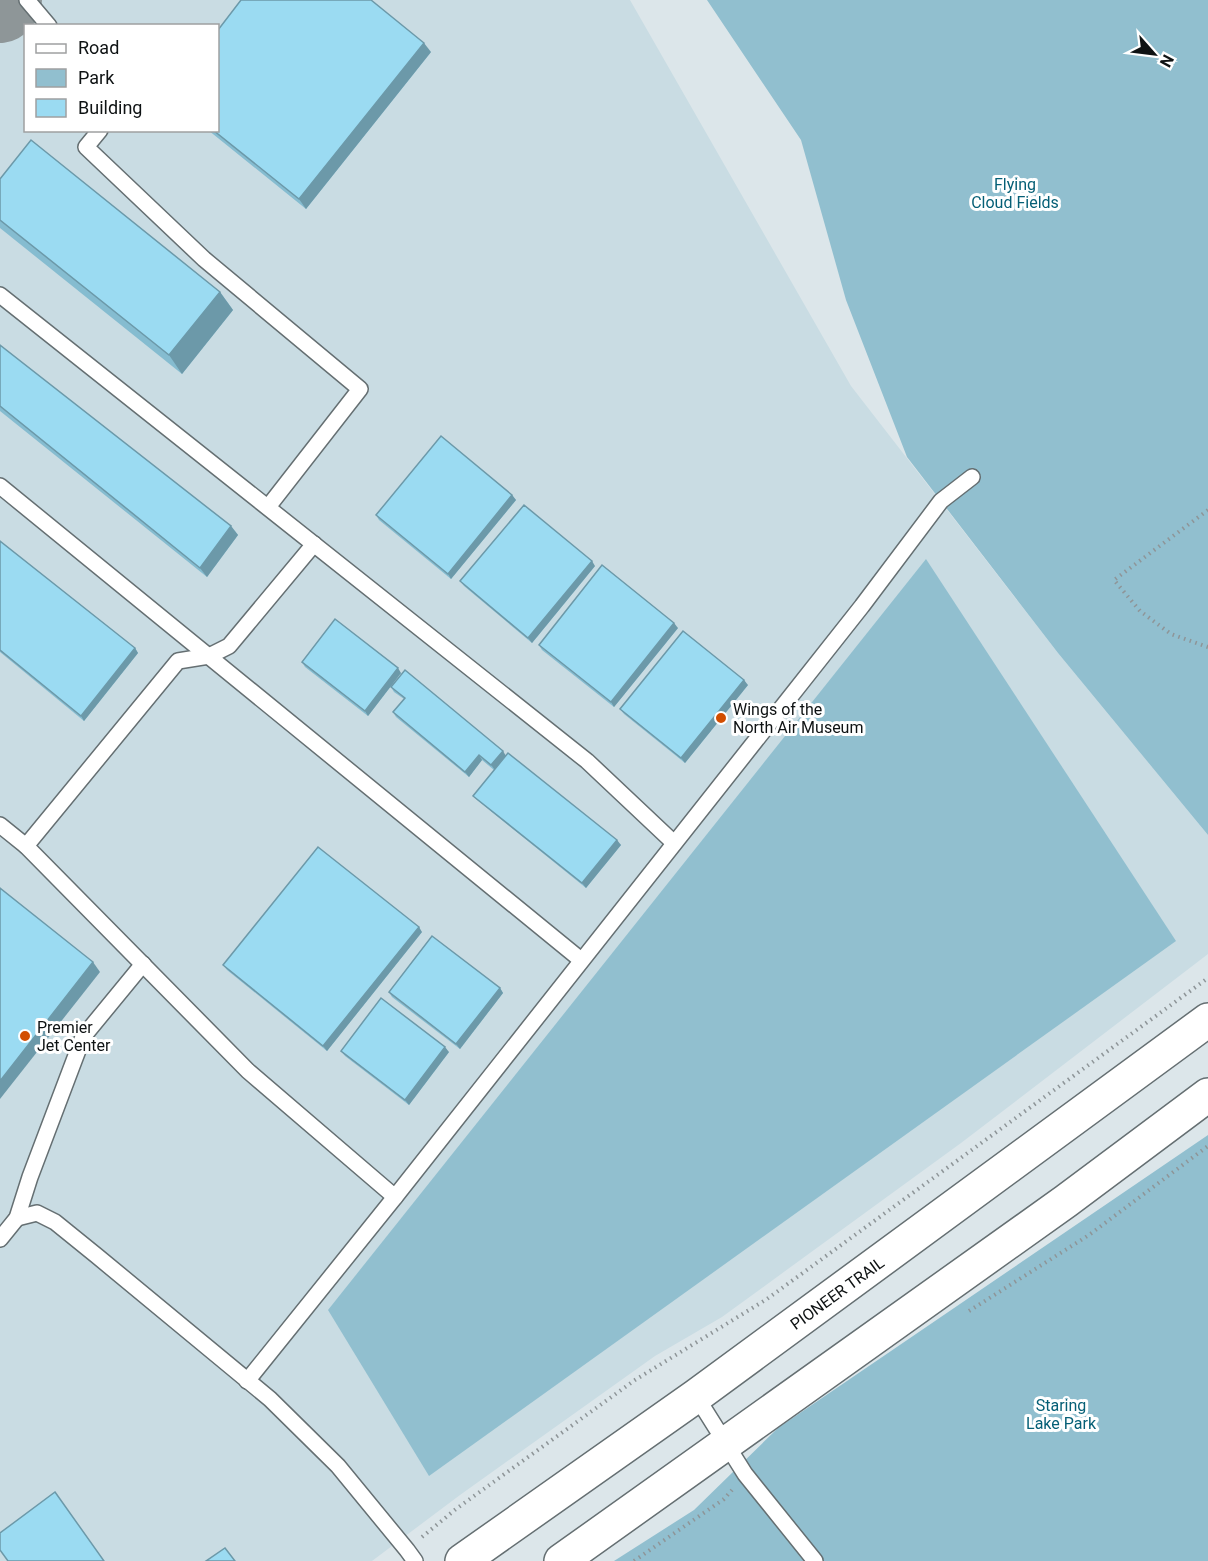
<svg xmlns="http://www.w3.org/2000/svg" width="1208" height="1561" font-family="Roboto,sans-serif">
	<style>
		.built { fill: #c9dce3; fill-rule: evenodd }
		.green { fill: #91bfcf }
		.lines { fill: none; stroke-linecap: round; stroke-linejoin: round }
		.taxiway { stroke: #8e9698; stroke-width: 76 }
		.lane-casing { stroke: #656f72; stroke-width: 18 }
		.secondary-casing { stroke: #656f72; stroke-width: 36 }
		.path { stroke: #8e9598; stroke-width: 4; stroke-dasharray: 1.5 4.5; stroke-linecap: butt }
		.lane { stroke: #fff; stroke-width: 15 }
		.secondary { stroke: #fff; stroke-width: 33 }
		.wall { fill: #85bcd0 }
		.shaded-wall { fill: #6c99a9 }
		.building { fill: #9bdbf2; stroke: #6c99a9; stroke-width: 1.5 }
		.poi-dot { fill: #d24e00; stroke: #fff; stroke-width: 2 }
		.labels { text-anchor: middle; stroke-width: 6; stroke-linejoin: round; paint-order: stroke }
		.park-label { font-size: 16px; fill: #055f76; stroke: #fff }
		.poi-label { font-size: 16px; fill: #0e1213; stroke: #fff; text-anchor: start }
		.street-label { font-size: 16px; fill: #0e1213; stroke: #fff }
	</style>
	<rect width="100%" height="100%" fill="#dce6ea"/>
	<path class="built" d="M0 0H630L851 386 1058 653 1208 835V954L961 1143 722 1317 655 1356 460 1495 372 1561H0ZM26 26H218V130H26Z"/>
	<g class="green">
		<path d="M707 0H1208V835L1058 653 907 457 846 300 801 140Z"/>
		<path d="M926 559 1176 941 429 1476 328 1310Z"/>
		<path d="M1208 1135V1561H614L694 1510 778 1428Z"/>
	</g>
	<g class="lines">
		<path class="taxiway" d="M0 5 4 0"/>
		<defs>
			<g id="lane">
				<path d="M27 0 49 26"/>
				<path d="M100 130 86 147 204 259 360 389 268 507"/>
				<path d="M0 295 587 761 674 843"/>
				<path d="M0 486 581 960"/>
				<path d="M0 825 26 846 248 1071 395 1197"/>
				<path d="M26 846 178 661 209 656 229 646 314 544"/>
				<path d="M17 1218 37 1213 55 1222 97 1256 270 1399 338 1466 407 1550 415 1561"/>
				<path d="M0 1239 17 1218 30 1177 83 1037 143 964"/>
				<path d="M247 1381 395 1197 862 606 941 501 972 477"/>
				<path d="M696 1396 745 1474 815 1561"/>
			</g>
			<g id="secondary">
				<path d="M462 1561 696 1396 1208 1020"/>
				<path d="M561 1561 1066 1201 1208 1095"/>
			</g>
		</defs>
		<use href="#lane" class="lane-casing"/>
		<use href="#secondary" class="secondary-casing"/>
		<g class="path">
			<path d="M1208 510 1114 580 1140 611 1171 634 1208 647"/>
			<path d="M969 1311 1089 1235 1208 1146"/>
			<path d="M422 1537 456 1509 635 1380 767 1299 1208 978"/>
			<path d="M634 1561 724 1499 732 1490"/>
		</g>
		<use href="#lane" class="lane"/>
		<use href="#secondary" class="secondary"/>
	</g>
	<g class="wall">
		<path d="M431 52 306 209 208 130H218Z"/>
		<path d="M0 179 220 292 233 310 182 374 0 228Z"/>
		<path d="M0 345 231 526 238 535 207 577 0 411Z"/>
		<path d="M512 495 516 500 451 579 379 520 376 515Z"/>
		<path d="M0 541 135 648 138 653 84 721 0 652Z"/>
		<path d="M595 566 532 643 464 586 460 581Z"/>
		<path d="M678 628 614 707 542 650 539 645Z"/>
		<path d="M302 662 401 673 368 716 305 667Z"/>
		<path d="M748 685 685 763 624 714 620 709Z"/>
		<path d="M391 687 506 756 621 845 586 888 477 800 473 796 494 770 482 760 469 777 396 717 393 712 404 699 394 692Z"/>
		<path d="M422 932 327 1051 227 970 223 965Z"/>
		<path d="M500 988 503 993 460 1049 392 997 389 992Z"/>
		<path d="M341 1051 449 1052 409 1105 345 1056Z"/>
	</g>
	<g class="shaded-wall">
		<path d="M424 43 431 52 306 209 299 199Z"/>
		<path d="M220 292 233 310 182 374 169 355Z"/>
		<path d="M512 495 516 500 451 579 448 574Z"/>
		<path d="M231 526 238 535 207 577 200 568Z"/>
		<path d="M592 561 595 566 532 643 528 638Z"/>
		<path d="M674 623 678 628 614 707 611 702Z"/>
		<path d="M135 648 138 653 84 721 81 716Z"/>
		<path d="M398 668 401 673 368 716 365 711Z"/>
		<path d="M744 680 748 685 685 763 681 758Z"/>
		<path d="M503 751 506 756 495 770 491 765Z"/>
		<path d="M479 755 482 760 469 777 465 772Z"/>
		<path d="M617 840 621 845 586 888 582 883Z"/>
		<path d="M419 927 422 932 327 1051 323 1046Z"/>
		<path d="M93 962 100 972 0 1099V1081Z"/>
		<path d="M500 988 503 993 460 1049 456 1044Z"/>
		<path d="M445 1047 449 1052 409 1105 405 1100Z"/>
	</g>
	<g class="building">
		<path d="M241 0H371L424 43 299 199 213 130H218V30Z"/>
		<path d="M31 140 220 292 169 355 0 220V179Z"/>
		<path d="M0 345 231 526 200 568 0 406Z"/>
		<path d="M441 436 512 495 448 574 376 515Z"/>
		<path d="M524 505 592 561 528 638 460 581Z"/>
		<path d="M0 541 135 648 81 716 0 650Z"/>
		<path d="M602 565 674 623 611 702 539 645Z"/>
		<path d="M335 619 398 668 365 711 302 662Z"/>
		<path d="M683 631 744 680 681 758 620 709Z"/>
		<path d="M405 670 503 751 491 765 479 755 465 772 393 712 405 698 391 687Z"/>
		<path d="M508 753 617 840 582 883 473 796Z"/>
		<path d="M318 847 419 927 323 1046 223 965Z"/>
		<path d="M0 888 93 962 0 1081Z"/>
		<path d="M432 936 500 988 456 1044 389 992Z"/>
		<path d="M381 998 445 1047 405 1100 341 1051Z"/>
		<path d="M55 1492 104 1561H8L0 1550V1533Z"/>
		<path d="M225 1548 235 1561H206Z"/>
	</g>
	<g class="poi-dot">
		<circle cx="721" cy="718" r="6"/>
		<circle cx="25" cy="1036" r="6"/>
	</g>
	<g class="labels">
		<g class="park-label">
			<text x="1015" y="190">Flying<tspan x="1015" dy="18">Cloud Fields</tspan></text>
			<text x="1061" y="1411">Staring<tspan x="1061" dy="18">Lake Park</tspan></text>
		</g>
		<g class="poi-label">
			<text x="733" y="715">Wings of the<tspan x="733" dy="18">North Air Museum</tspan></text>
			<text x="37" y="1033">Premier<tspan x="37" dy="18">Jet Center</tspan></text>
		</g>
		<g class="street-label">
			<text transform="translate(837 1293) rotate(-36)" y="6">PIONEER TRAIL</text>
		</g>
	</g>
	<rect x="24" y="24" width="195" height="108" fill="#ffffff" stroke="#9fa0a1" stroke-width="1.5"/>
	<rect x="36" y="44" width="30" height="9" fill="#ffffff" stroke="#9fa0a1" stroke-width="1.5"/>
	<text x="78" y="54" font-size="18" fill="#0e1213">Road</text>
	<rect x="36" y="69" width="30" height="18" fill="#91bfcf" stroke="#9fa0a1" stroke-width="1.5"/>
	<text x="78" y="84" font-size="18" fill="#0e1213">Park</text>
	<rect x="36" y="99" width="30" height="18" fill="#9bdbf2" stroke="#9fa0a1" stroke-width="1.5"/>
	<text x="78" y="114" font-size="18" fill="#0e1213">Building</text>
	<g transform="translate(1154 54) rotate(118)" stroke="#ffffff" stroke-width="4.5" paint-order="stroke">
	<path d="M0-4.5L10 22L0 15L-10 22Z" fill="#0e1213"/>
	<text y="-9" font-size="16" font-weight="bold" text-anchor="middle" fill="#0e1213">N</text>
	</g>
</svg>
